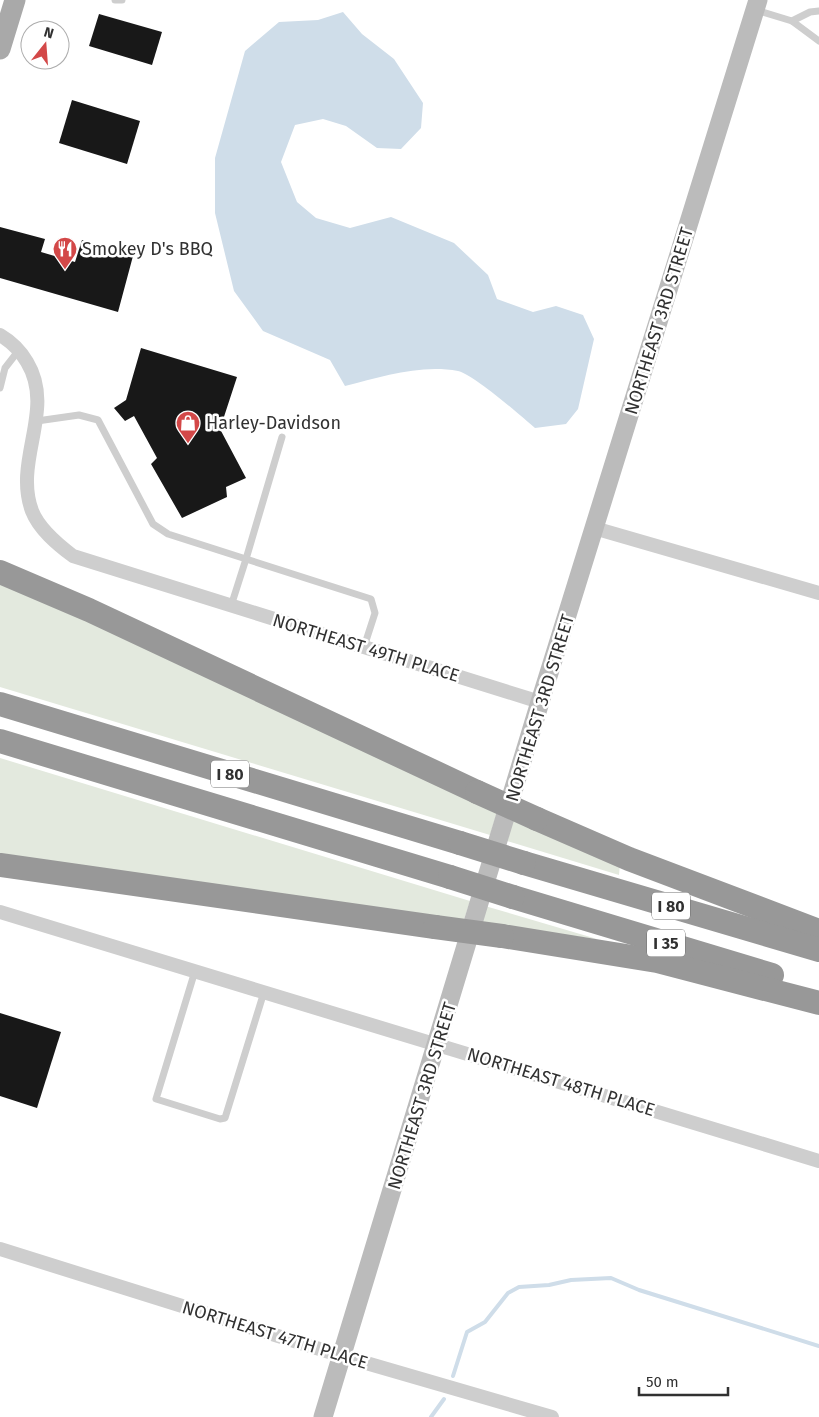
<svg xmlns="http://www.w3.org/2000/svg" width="819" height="1417" font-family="'Fira Sans',sans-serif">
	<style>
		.green { fill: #e3e9de }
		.water { fill: #cfdde9 }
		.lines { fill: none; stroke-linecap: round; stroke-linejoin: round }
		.stream { stroke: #cfdde9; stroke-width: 4 }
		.building { fill: #181818 }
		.lane { stroke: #cecece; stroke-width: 7 }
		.street { stroke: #cecece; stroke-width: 14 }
		.secondary { stroke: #bbb; stroke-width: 19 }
		.primary { stroke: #a9a9a9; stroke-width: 21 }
		.highway { stroke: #989898; stroke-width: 24 }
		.highway-bridge { stroke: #989898; stroke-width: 24 }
		.labels { text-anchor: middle; stroke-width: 5; stroke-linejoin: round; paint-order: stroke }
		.shield { fill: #fff; stroke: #6f6f6f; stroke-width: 1 }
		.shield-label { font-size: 16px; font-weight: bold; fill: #313131 }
		.poi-label { font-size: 18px; fill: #313131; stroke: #fff; text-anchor: start }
		.street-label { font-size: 18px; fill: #313131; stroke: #fff }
	</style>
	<rect width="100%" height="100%" fill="#fff"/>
	<g class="green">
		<path d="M0 583 101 621 498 809 490 835 0 687Z"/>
		<path d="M0 758 470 901 463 923 0 858Z"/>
		<path d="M514 817 620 864 619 875 507 841Z"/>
		<path d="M485 906 597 939 479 925Z"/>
	</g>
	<path class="water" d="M343 12 362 34 394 59 423 103 421 128 401 149 377 148 346 126 323 119 295 125 281 162 297 202 316 218 350 228 391 217 454 243 488 275 497 299 533 312 556 306 583 315 594 339 578 409 566 424 535 428C521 416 473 374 458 371 420 364 381 377 345 386L330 360 263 331 234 291 215 213V158L245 51 279 22 318 20Z"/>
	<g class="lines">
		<g class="stream">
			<path d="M453 1376 467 1332 485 1322 508 1293 519 1287 549 1285 571 1280 611 1278 639 1290 819 1346"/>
			<path d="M431 1417 444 1399"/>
		</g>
	</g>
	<g class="building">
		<path d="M99 14 162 32 152 65 89 46Z"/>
		<path d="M72 100 140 121 127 164 59 143Z"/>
		<path d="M0 227 45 239 41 252 75 262 82 240 133 256 118 312 0 278Z"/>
		<path d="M141 348 237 377 220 429 246 478 226 487 227 497 182 518 151 464 157 458 134 416 125 421 114 408 126 400Z"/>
		<path d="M0 1013 61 1032 37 1108 0 1096Z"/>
	</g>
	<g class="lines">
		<g class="lane">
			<path d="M115 0H122"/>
			<path d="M756 10 792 21 819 41"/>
			<path d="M792 21 810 12 819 11"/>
			<path d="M0 388 5 368 19 350"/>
			<path d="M37 421 79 415 98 420 153 524 168 534 246 559 231 606"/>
			<path d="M282 437 246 559 371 599 375 613 364 647"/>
			<path d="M195 971 156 1099 220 1119 225 1118 264 992"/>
		</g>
		<g class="street">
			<path d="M0 335C12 342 20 350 27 362 56 410 13 460 32 511 39 529 57 544 73 556L540 702"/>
			<path d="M594 528 819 593"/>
			<path d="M0 912 819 1161"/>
			<path d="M0 1249 342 1356 552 1417"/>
		</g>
		<path class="secondary" d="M323 1417 540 702 758 0"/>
		<path class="primary" d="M0 49 15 0"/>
		<g class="highway">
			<path d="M0 572 89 610 477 792"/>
			<path d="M0 704 460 843"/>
			<path d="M0 741 450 877"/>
			<path d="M537 819 629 859 819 931"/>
			<path d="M524 863 819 950"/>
			<path d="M0 865 435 927"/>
			<path d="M513 897 772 975"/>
			<path d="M502 936 657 961 819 1003"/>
		</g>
		<g class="highway-bridge">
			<path d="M477 792 537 819"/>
			<path d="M460 843 524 863"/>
			<path d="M450 877 513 897"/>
			<path d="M435 927 502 936"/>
		</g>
	</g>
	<defs>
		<symbol id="restaurant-pin" viewBox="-11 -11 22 30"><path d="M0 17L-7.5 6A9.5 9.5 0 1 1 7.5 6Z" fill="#d34848" stroke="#fff"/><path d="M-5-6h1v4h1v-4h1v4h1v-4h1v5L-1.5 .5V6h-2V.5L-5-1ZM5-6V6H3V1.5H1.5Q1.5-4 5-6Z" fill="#fff"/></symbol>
		<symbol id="shop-pin" viewBox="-11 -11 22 30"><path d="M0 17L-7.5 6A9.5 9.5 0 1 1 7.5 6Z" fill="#d34848" stroke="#fff"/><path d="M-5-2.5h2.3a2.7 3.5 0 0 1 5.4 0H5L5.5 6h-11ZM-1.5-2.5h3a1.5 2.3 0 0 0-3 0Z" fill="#fff"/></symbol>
	</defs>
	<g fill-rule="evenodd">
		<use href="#restaurant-pin" x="51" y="235" width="28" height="38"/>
		<use href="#shop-pin" x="174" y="409" width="28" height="38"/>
	</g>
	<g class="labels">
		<g class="shield">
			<rect x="211" y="760.5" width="38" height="27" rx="4"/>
			<rect x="652" y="892.5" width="38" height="27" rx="4"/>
			<rect x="647" y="929.5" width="38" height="27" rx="4"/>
		</g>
		<g class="shield-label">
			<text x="230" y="780">I 80</text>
			<text x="671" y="912">I 80</text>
			<text x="666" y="949">I 35</text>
		</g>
		<g class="poi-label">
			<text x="82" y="255">Smokey D's BBQ</text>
			<text x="206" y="429">Harley-Davidson</text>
		</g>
		<g class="street-label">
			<text transform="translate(659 321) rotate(-73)" y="6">NORTHEAST 3RD STREET</text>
			<text transform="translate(366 648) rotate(17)" y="6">NORTHEAST 49TH PLACE</text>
			<text transform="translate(540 708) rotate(-73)" y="6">NORTHEAST 3RD STREET</text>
			<text transform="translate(561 1082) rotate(17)" y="6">NORTHEAST 48TH PLACE</text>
			<text transform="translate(422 1096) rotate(-73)" y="6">NORTHEAST 3RD STREET</text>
			<text transform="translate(275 1335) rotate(17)" y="6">NORTHEAST 47TH PLACE</text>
		</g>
	</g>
	<g transform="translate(45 45) rotate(17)"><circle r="24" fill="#ffffff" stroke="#adadad"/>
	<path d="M0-4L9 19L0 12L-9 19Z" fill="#d34848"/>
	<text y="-8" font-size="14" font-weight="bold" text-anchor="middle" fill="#313131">N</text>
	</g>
	<path d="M639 1387v8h89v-8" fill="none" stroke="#313131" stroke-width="2.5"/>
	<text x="646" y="1387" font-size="15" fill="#313131" stroke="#ffffff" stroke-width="4" paint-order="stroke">50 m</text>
</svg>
